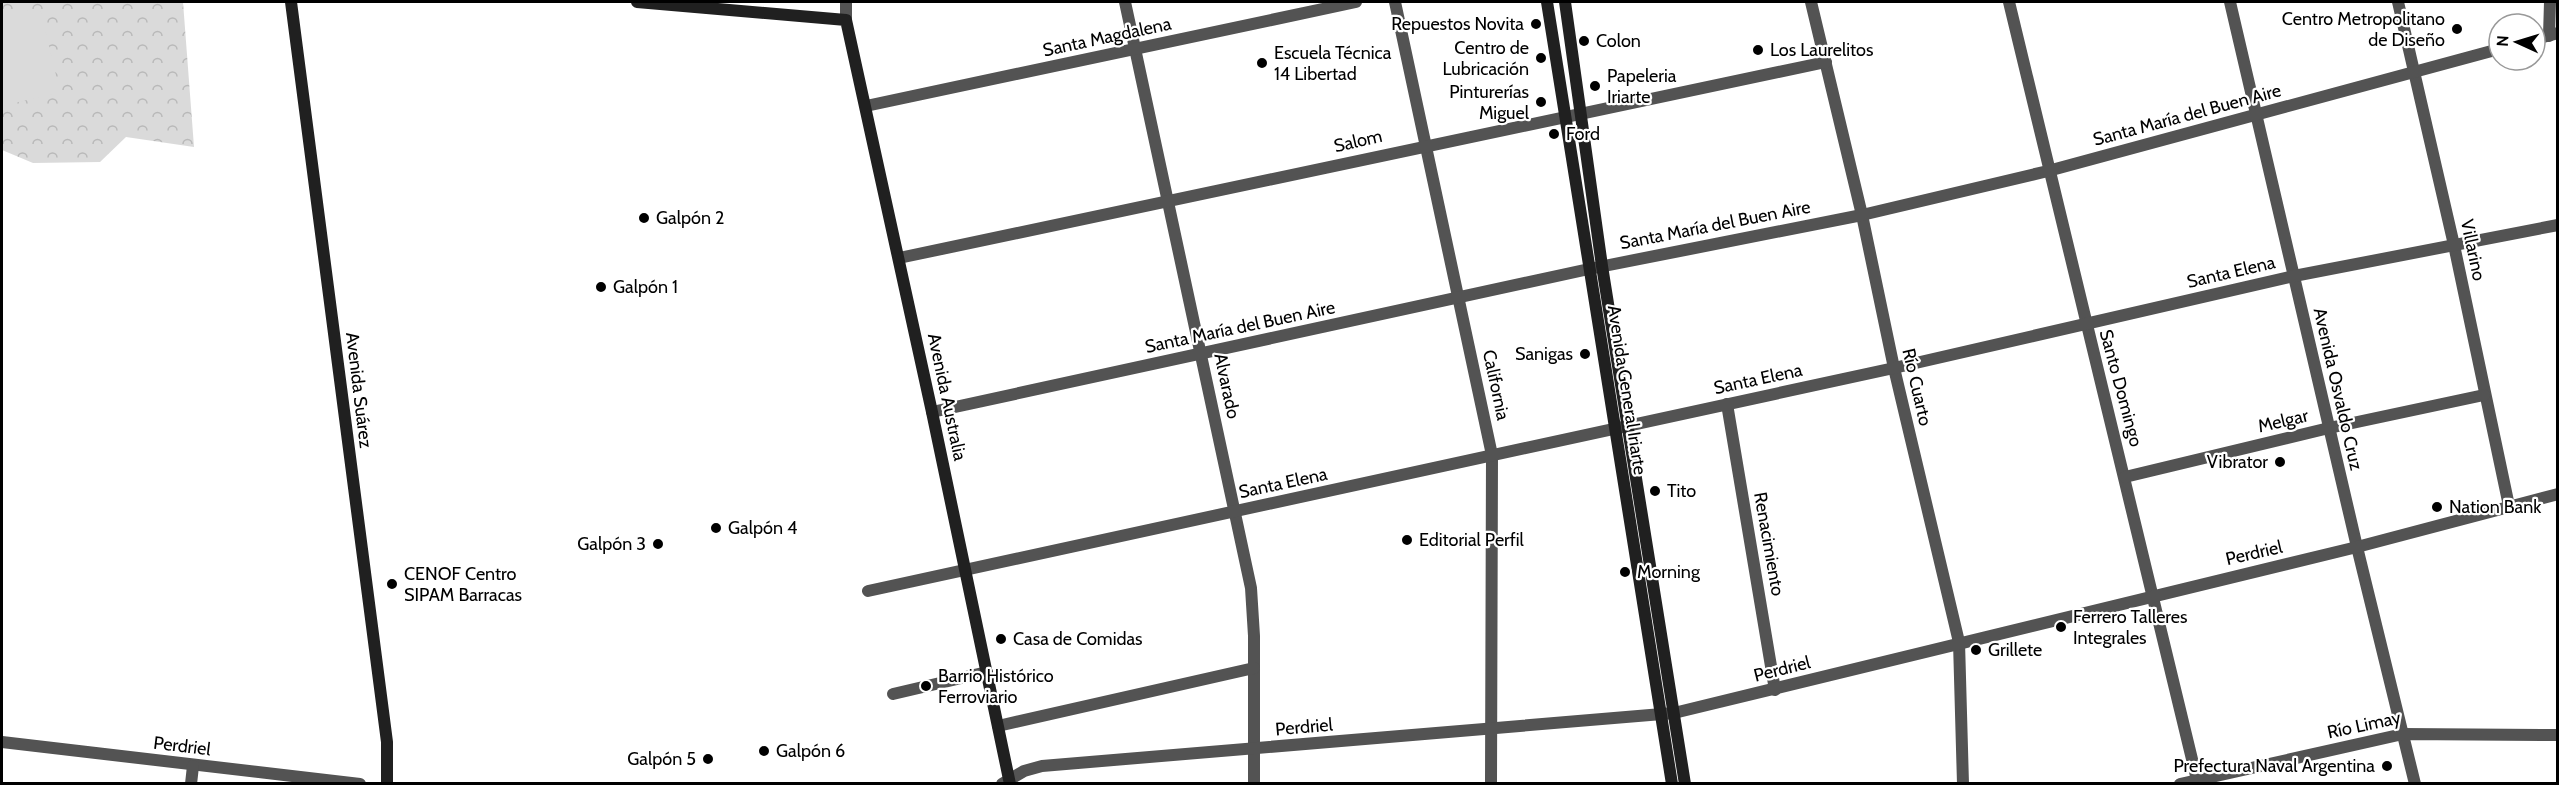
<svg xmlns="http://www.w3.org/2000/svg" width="2559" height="785" font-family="Cabin,sans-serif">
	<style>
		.park { fill: url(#park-crowns) }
		.pitch { fill: #dadada }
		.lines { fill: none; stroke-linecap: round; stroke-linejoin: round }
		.minor { stroke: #535353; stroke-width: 12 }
		.secondary { stroke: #202020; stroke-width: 12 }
		.poi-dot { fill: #000; stroke: #fff; stroke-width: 2 }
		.labels { text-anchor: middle; stroke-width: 4.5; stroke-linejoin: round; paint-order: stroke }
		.poi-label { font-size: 18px; fill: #000; stroke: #fff; text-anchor: start }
		.street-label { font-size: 18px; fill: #000; stroke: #fff }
	</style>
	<defs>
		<pattern id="park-crowns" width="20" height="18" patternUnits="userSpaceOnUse" patternTransform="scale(1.5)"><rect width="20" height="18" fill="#dadada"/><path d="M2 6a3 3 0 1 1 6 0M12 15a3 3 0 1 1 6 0" fill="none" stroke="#b9b9b9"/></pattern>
	</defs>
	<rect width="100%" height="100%" fill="#fff"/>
	<path class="park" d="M2 2H183L194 147 126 137 100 162 33 163 2 150Z"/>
	<path class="pitch" d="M40 8 60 92 2 106V17Z"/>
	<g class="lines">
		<g class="minor">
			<path d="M1125 2 1251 588 1254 636V784"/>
			<path d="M1395 2 1492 455 1491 784"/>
			<path d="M1811 2 1862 215 1894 368 1959 642 1963 784"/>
			<path d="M2009 2 2198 784"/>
			<path d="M2230 2 2357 547 2415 784"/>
			<path d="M2398 2 2454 245 2509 506"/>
			<path d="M846 20V2"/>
			<path d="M2549 36 2550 2"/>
			<path d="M2535 39 2558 33"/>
			<path d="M866 106 1356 2"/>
			<path d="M899 258 1826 62"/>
			<path d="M1727 404 1775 690"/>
			<path d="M932 412 1589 269 1862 215 2048 171 2499 49"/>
			<path d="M2125 477 2329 428 2484 395"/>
			<path d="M868 591 1894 368 2294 276 2558 225"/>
			<path d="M893 694 987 672"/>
			<path d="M998 726 1254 668"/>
			<path d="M2 742 360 784"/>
			<path d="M191 784 193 766"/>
			<path d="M1002 784 1024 771 1042 766 1674 713 2357 547 2558 494"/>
			<path d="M2180 784 2403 734 2558 735"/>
		</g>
		<g class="secondary">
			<path d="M291 2 387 742V784"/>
			<path d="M637 2 846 20 932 412 1010 784"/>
			<path d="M1547 2 1672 784"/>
			<path d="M1565 2 1602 266 1685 784"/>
		</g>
	</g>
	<g class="poi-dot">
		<circle cx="1536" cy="24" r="6"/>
		<circle cx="2457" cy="29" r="6"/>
		<circle cx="1584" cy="41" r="6"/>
		<circle cx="1758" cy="50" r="6"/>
		<circle cx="1541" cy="58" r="6"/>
		<circle cx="1262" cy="63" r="6"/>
		<circle cx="1595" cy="86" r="6"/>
		<circle cx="1541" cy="102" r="6"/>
		<circle cx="1554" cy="134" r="6"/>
		<circle cx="644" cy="218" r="6"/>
		<circle cx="601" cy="287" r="6"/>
		<circle cx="1585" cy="354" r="6"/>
		<circle cx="2280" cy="462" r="6"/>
		<circle cx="1655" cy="491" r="6"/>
		<circle cx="2437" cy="507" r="6"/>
		<circle cx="716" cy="528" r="6"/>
		<circle cx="1407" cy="540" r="6"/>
		<circle cx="658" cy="544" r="6"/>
		<circle cx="1625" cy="572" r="6"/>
		<circle cx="392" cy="584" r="6"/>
		<circle cx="2061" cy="627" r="6"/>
		<circle cx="1001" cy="639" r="6"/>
		<circle cx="1976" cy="650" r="6"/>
		<circle cx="926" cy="686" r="6"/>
		<circle cx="764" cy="751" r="6"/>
		<circle cx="708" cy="759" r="6"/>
		<circle cx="2387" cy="766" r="6"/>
	</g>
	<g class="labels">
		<g class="poi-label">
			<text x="2445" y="25" text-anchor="end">Centro Metropolitano<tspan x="2445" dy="21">de Diseño</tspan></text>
			<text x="1524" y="30" text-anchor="end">Repuestos Novita</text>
			<text x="1596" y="47">Colon</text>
			<text x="1529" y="54" text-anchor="end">Centro de<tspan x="1529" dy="21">Lubricación</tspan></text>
			<text x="1770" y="56">Los Laurelitos</text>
			<text x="1274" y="59">Escuela Técnica<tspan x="1274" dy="21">14 Libertad</tspan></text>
			<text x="1607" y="82">Papeleria<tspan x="1607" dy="21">Iriarte</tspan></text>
			<text x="1529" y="98" text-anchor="end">Pinturerías<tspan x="1529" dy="21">Miguel</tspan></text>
			<text x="1566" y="140">Ford</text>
			<text x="656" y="224">Galpón 2</text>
			<text x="613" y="293">Galpón 1</text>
			<text x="1573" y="360" text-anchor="end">Sanigas</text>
			<text x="2268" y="468" text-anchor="end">Vibrator</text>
			<text x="1667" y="497">Tito</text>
			<text x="2449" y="513">Nation Bank</text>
			<text x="728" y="534">Galpón 4</text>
			<text x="1419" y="546">Editorial Perfil</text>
			<text x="646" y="550" text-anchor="end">Galpón 3</text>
			<text x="1637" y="578">Morning</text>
			<text x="404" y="580">CENOF Centro<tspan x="404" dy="21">SIPAM Barracas</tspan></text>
			<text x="2073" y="623">Ferrero Talleres<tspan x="2073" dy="21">Integrales</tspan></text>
			<text x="1013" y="645">Casa de Comidas</text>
			<text x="1988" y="656">Grillete</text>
			<text x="938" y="682">Barrio Histórico<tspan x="938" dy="21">Ferroviario</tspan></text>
			<text x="776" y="757">Galpón 6</text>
			<text x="696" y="765" text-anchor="end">Galpón 5</text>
			<text x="2375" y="772" text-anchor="end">Prefectura Naval Argentina</text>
		</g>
		<g class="street-label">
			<text transform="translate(1107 37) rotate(-12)" y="6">Santa Magdalena</text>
			<text transform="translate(2187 115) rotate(-15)" y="6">Santa María del Buen Aire</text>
			<text transform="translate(1358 141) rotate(-13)" y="6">Salom</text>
			<text transform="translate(1715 225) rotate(-11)" y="6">Santa María del Buen Aire</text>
			<text transform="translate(2473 250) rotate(78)" y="6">Villarino</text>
			<text transform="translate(2231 272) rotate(-13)" y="6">Santa Elena</text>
			<text transform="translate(1240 327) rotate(-12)" y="6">Santa María del Buen Aire</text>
			<text transform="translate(1758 379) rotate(-12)" y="6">Santa Elena</text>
			<text transform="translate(1496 385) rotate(78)" y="6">California</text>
			<text transform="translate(1227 386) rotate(78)" y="6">Alvarado</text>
			<text transform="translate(1917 387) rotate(77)" y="6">Río Cuarto</text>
			<text transform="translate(2121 388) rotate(75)" y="6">Santo Domingo</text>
			<text transform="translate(2338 389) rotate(77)" y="6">Avenida Osvaldo Cruz</text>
			<text transform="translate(359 390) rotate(83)" y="6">Avenida Suárez</text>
			<text transform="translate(1627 390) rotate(81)" y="6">Avenida General Iriarte</text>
			<text transform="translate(947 397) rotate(78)" y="6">Avenida Australia</text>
			<text transform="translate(2283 421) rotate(-13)" y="6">Melgar</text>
			<text transform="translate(1283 483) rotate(-12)" y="6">Santa Elena</text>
			<text transform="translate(1769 544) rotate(80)" y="6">Renacimiento</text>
			<text transform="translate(2254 553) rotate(-13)" y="6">Perdriel</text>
			<text transform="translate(1782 669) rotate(-14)" y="6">Perdriel</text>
			<text transform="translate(2364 725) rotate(-12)" y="6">Río Limay</text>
			<text transform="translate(1304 727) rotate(-5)" y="6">Perdriel</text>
			<text transform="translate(182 746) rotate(7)" y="6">Perdriel</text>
		</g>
	</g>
	<rect width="2559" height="785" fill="none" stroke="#000000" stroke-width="6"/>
	<g transform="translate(2517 42) rotate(274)"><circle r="28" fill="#ffffff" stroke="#999999" stroke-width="1.5"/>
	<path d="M0-4.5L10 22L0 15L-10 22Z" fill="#000000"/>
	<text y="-9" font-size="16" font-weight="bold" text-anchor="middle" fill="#000000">N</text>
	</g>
</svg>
